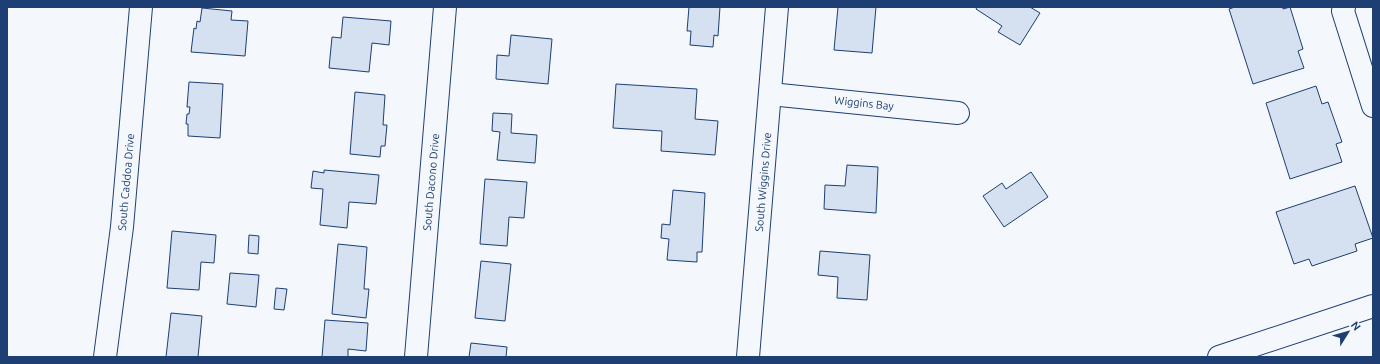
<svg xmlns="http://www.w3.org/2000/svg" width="1380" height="364" font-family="Ubuntu,sans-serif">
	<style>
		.building { fill: #d5e0f0; stroke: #1d3f73 }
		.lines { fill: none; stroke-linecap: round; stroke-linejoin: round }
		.minor-casing { stroke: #1d3f73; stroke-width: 24 }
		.minor { stroke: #f4f7fb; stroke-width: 22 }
		.labels { text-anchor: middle; stroke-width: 3; stroke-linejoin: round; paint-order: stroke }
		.street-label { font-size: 11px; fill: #1d3f73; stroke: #f4f7fb }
	</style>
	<rect width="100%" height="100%" fill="#f4f7fb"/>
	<g class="building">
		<path d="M689 7H720L718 36 714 35 713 47 690 45 691 31H687Z"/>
		<path d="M838 7H876L872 53 834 50Z"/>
		<path d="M977 7H1030L1040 13 1020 45 998 32 1002 26 976 9Z"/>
		<path d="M1235 7H1283V9L1290 7 1303 49 1298 51 1304 68 1253 84 1229 9Z"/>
		<path d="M202 8 232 11 231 20 248 21 245 56 191 52 194 28 196 29 197 21 200 22Z"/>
		<path d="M343 17 391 21 389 45 372 43 369 72 329 68 332 37 341 38Z"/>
		<path d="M511 35 552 39 548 84 496 79 497 55 509 56Z"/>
		<path d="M189 82 223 84 220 138 188 136V124H186L187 114H189L190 107H187Z"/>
		<path d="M616 84 697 89 695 119 718 121 715 155 661 151 662 131 613 128Z"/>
		<path d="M1316 86 1322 104 1328 102 1342 142 1336 144 1342 162 1290 179 1266 103Z"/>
		<path d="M355 92 385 95 383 125H387L385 146H381L380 157 350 154Z"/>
		<path d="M493 113 512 114 511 133 537 135 535 163 497 160 500 132 492 131Z"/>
		<path d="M847 165 878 167 876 213 824 209 825 185 845 186Z"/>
		<path d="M324 170 379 175 376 204 349 202 347 228 320 225 323 189 311 188 313 171 324 173Z"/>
		<path d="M1031 172 1048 197 1004 227 983 196 1002 183 1006 189Z"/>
		<path d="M485 179 527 182 524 218 509 217 507 246 480 244Z"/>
		<path d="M1355 186 1373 238 1355 244 1357 251 1312 266 1309 259 1294 264 1276 212Z"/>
		<path d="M673 190 705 193 702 252H697V262L667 260 669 239 661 238 662 224 670 225Z"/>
		<path d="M172 231 216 235 214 263 201 262 199 290 167 288Z"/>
		<path d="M249 235 259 236 258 254 248 253Z"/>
		<path d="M338 244 367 247 364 289H369L366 318 332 314Z"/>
		<path d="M820 251 870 255 867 300 837 298 838 277 818 275Z"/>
		<path d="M481 261 511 264 505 321 475 318Z"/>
		<path d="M230 273 259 275 256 307 227 304Z"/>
		<path d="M276 288 287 289 284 310 274 309Z"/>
		<path d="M171 313 202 316 198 357H166Z"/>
		<path d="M325 320 368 323 366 351 348 349V357H322Z"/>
		<path d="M471 343 507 347 506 357H469Z"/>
	</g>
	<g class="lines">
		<defs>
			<g id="minor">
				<path d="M1344 7 1343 11 1373 106"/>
				<path d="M770 94 958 113"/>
				<path d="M105 357 122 227 141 7"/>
				<path d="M416 357 445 7"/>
				<path d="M748 357 777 7"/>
				<path d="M1219 357 1373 306"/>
			</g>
		</defs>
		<use href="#minor" class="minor-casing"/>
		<use href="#minor" class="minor"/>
	</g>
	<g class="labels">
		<g class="street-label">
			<text transform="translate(864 103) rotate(6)" y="4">Wiggins Bay</text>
			<text transform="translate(126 182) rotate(-85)" y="4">South Caddoa Drive</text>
			<text transform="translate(431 182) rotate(-85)" y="4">South Dacono Drive</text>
			<text transform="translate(763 182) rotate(-85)" y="4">South Wiggins Drive</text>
		</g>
	</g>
	<rect width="1380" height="364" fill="none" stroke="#1d3f73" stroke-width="16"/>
	<g transform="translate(1348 332) rotate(53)" stroke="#f4f7fb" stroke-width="3" paint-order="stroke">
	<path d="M0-3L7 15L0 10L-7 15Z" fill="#1d3f73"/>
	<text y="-6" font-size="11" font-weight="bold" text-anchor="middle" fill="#1d3f73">N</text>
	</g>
</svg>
